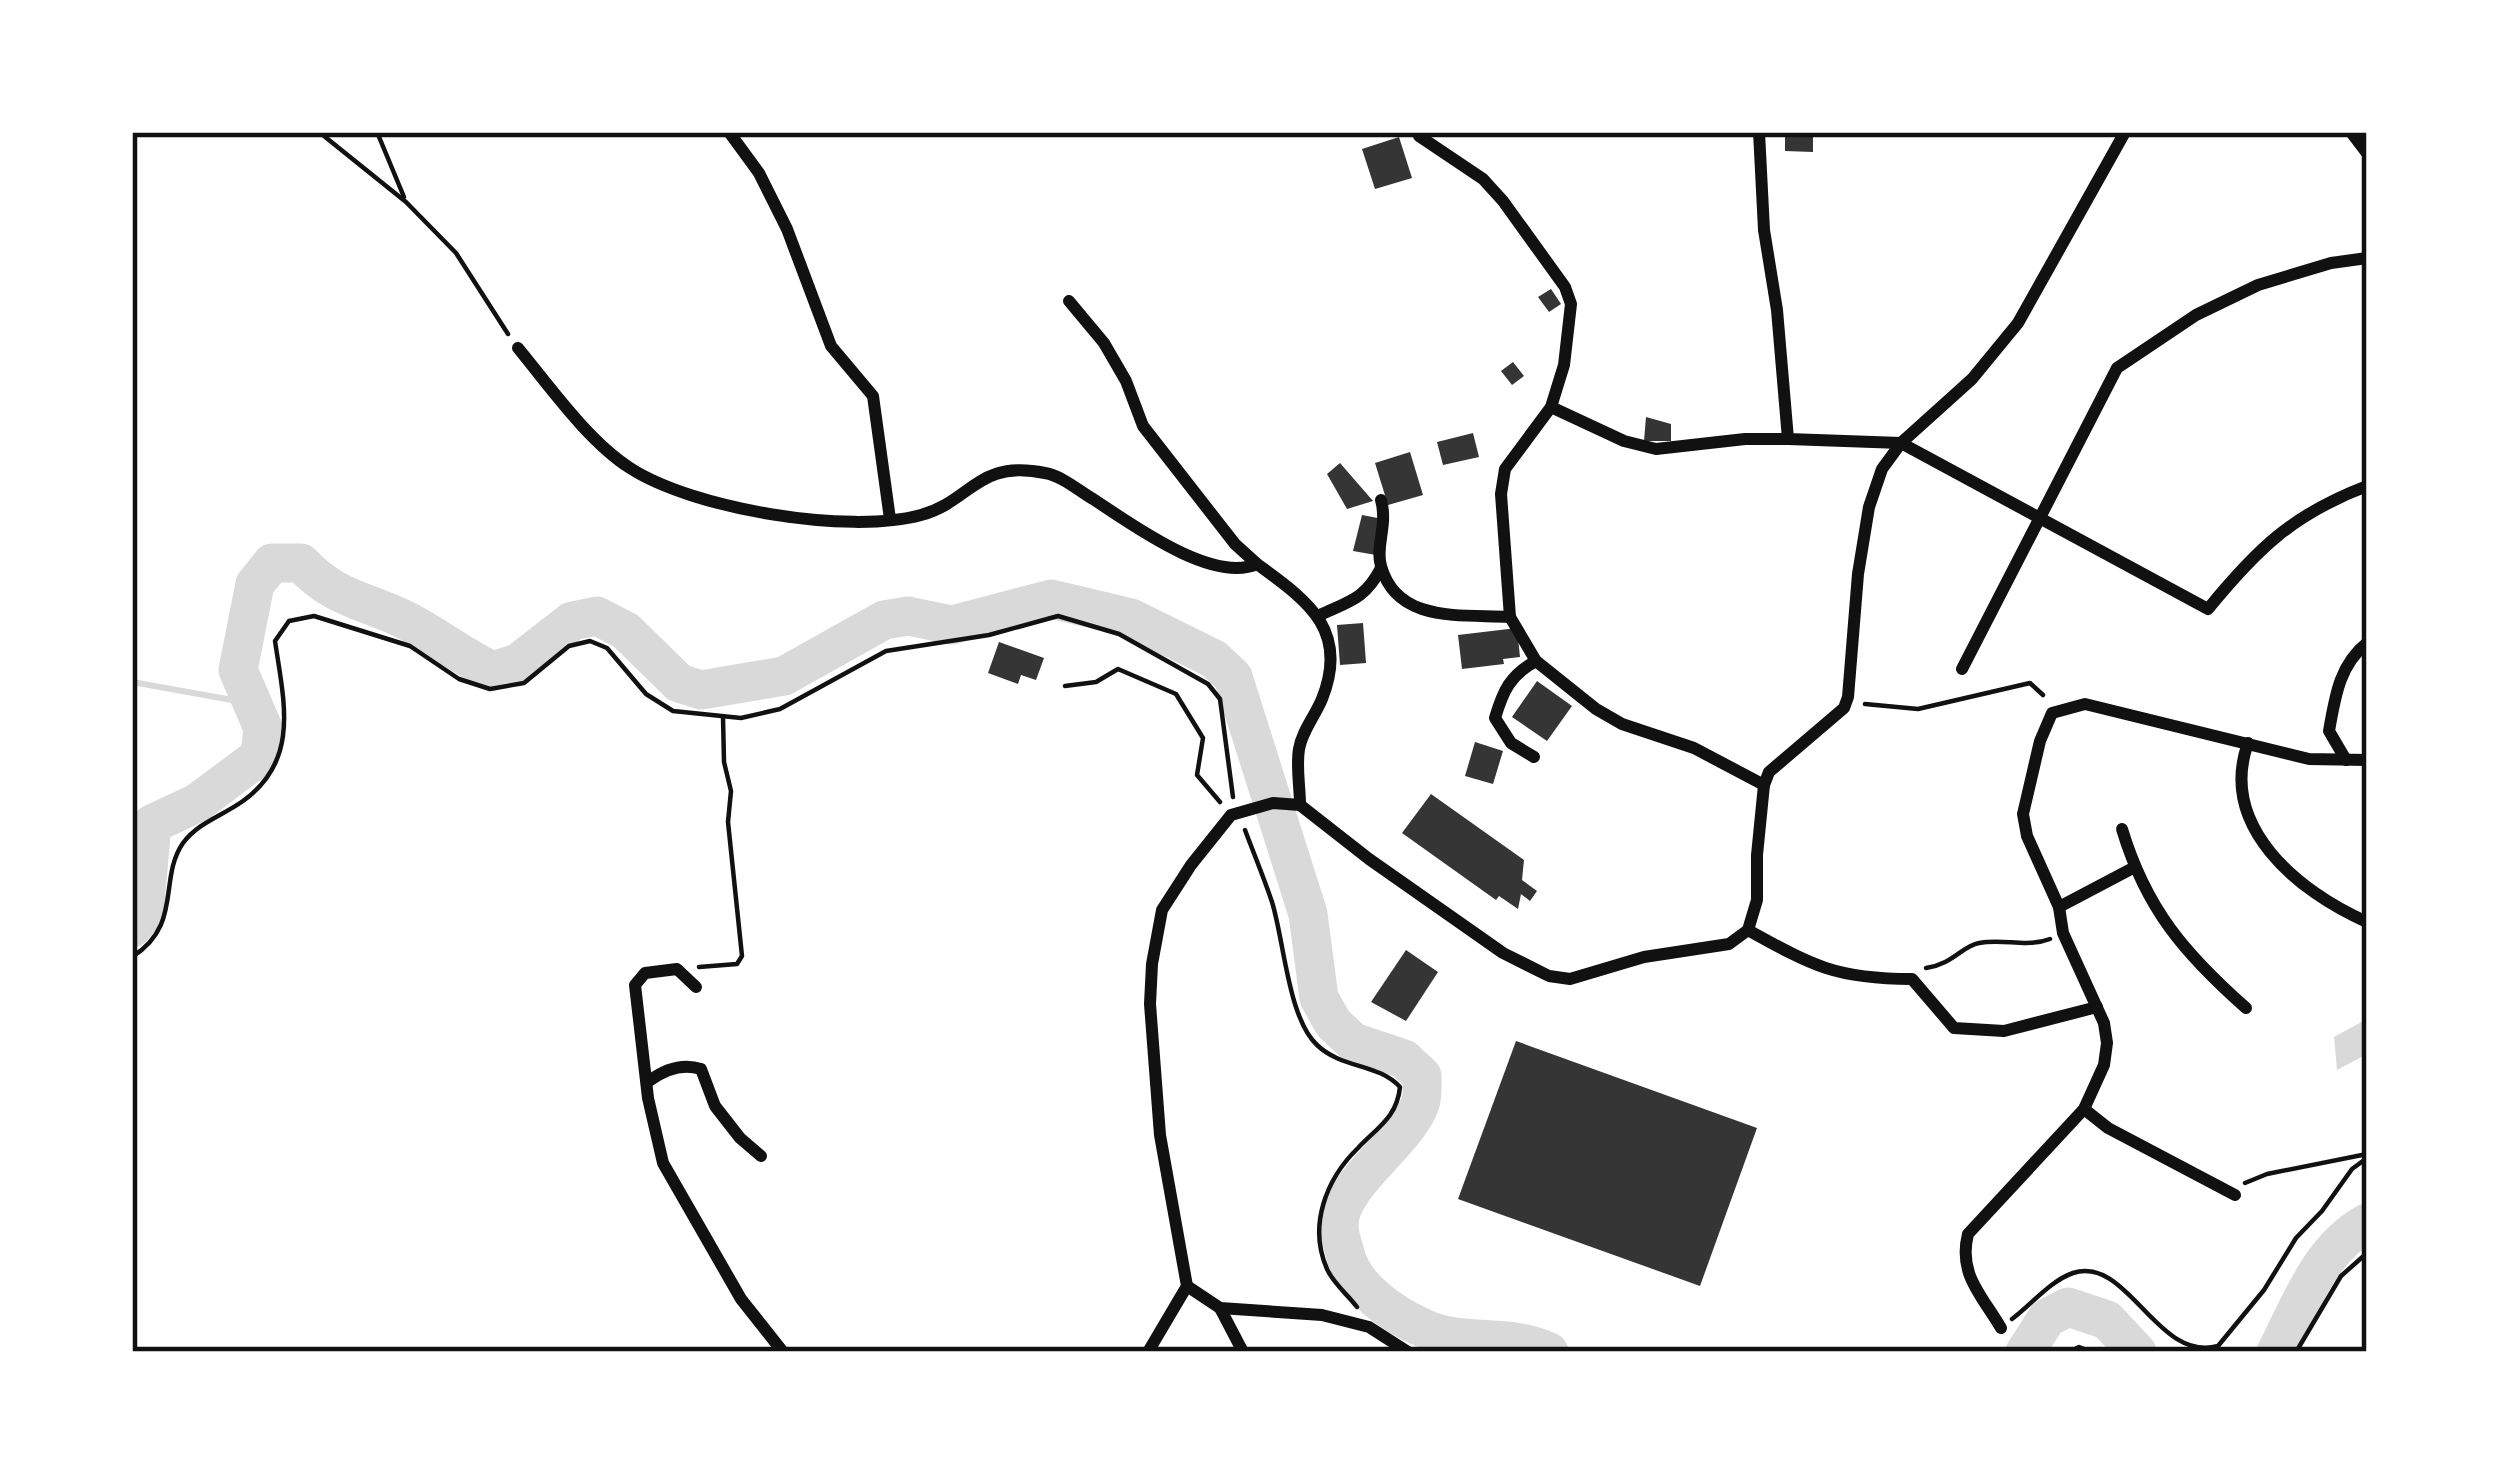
<svg xmlns="http://www.w3.org/2000/svg" width="2499" height="1484" font-family="Poppins,sans-serif">
	<style>
		.water { fill: #d9d9d9 }
		.lines { fill: none; stroke-linecap: round; stroke-linejoin: round }
		.stream { stroke: #d9d9d9; stroke-width: 6 }
		.river { stroke: #d9d9d9; stroke-width: 39 }
		.building { fill: #353535 }
		.path { stroke: #111; stroke-width: 4.5 }
		.minor { stroke: #111; stroke-width: 12 }
		.neatline { fill: none; stroke: #111; stroke-width: 4.5 }
	</style>
	<rect width="100%" height="100%" fill="#fff"/>
	<path class="water" d="M2367 1019V1054L2337 1070 2334 1037Z"/>
	<g class="lines">
		<path class="stream" d="M132 682 249 703"/>
		<g class="river">
			<path d="M132 928 144 914 152 824 197 803 260 756 263 728 238 670 255 584 272 563H301C334 598 360 599 401 618 433 633 460 656 493 671L518 663 572 621 597 616 626 631 679 683 701 690 784 676 884 620 908 616 952 625 1051 599 1131 618 1214 659 1233 677 1308 914 1319 998 1333 1023 1353 1042 1404 1059 1422 1076C1422 1085 1423 1096 1420 1104 1406 1143 1338 1185 1339 1226 1339 1235 1343 1245 1345 1253 1353 1288 1392 1314 1423 1328 1464 1347 1509 1332 1549 1352"/>
			<path d="M2025 1352 2047 1318 2068 1307 2107 1320 2137 1352"/>
			<path d="M2276 1352C2300 1306 2319 1249 2367 1223"/>
		</g>
	</g>
	<g class="building">
		<path d="M1785 132H1813V152L1785 151Z"/>
		<path d="M1399 137 1412 178 1375 189 1362 149Z"/>
		<path d="M1551 289 1561 304 1549 312 1538 297Z"/>
		<path d="M1513 362 1524 376 1512 385 1501 371Z"/>
		<path d="M1646 417 1671 424V441H1644Z"/>
		<path d="M1473 433 1479 457 1443 465 1437 442Z"/>
		<path d="M1410 452 1423 495 1388 505 1375 463Z"/>
		<path d="M1340 463 1373 501 1347 509 1327 474Z"/>
		<path d="M1362 515 1383 519 1376 555 1353 551Z"/>
		<path d="M1363 623 1366 663 1340 665 1337 625Z"/>
		<path d="M1517 628 1520 657 1503 659 1504 664 1462 669 1458 635Z"/>
		<path d="M999 642 1044 658 1036 680 1021 675 1018 684 988 673Z"/>
		<path d="M1537 681 1572 706 1547 741 1512 717Z"/>
		<path d="M1475 742 1503 751 1493 784 1465 776Z"/>
		<path d="M1431 794 1524 860 1522 880 1537 891 1530 901 1521 894 1518 909 1499 896 1496 900 1402 833Z"/>
		<path d="M1406 950 1438 972 1406 1021 1371 1002Z"/>
		<path d="M1516 1041 1757 1128 1700 1286 1458 1199Z"/>
	</g>
	<g class="lines">
		<g class="path">
			<path d="M319 132 406 202 456 253 508 334"/>
			<path d="M377 132 404 197"/>
			<path d="M1065 686 1096 682 1118 669 1176 694 1203 738 1197 775 1220 802"/>
			<path d="M1865 704 1918 709 2030 683 2043 695"/>
			<path d="M1245 830C1254 854 1264 878 1272 902 1284 940 1288 1018 1317 1045 1342 1069 1378 1063 1400 1087 1397 1117 1378 1127 1358 1148 1326 1179 1308 1226 1327 1269 1333 1283 1348 1295 1357 1307"/>
			<path d="M132 957C183 925 158 879 183 843 199 822 222 816 243 801 300 760 284 702 275 641L289 621 314 616 410 646 459 679 490 689 524 683 569 646 590 641 607 648 646 694 673 711 741 718 780 709 886 651 989 635 1058 616 1119 634 1208 684 1220 699 1233 797"/>
			<path d="M699 967 737 964 742 956 728 822 731 791 724 762 723 717"/>
			<path d="M1926 968C1953 964 1962 946 1979 943 2003 938 2027 948 2050 939"/>
			<path d="M2245 1183 2267 1174 2367 1154"/>
			<path d="M2012 1319C2031 1305 2050 1281 2073 1273 2128 1255 2157 1363 2218 1346L2264 1290 2296 1238 2322 1211 2352 1169 2367 1158"/>
			<path d="M2069 1352 2079 1347 2092 1352"/>
			<path d="M2296 1352 2341 1276 2367 1253"/>
		</g>
		<g class="minor">
			<path d="M729 132 759 173 787 229 831 346 873 396 890 519"/>
			<path d="M1759 132 1764 230 1777 310 1788 439 1901 443 2208 609C2257 549 2293 514 2367 486"/>
			<path d="M2351 132 2367 153"/>
			<path d="M1419 136 1483 179 1503 201 1565 287 1571 304 1564 365 1551 407 1505 469 1501 494 1510 617 1536 661 1596 709 1622 724 1694 748 1764 785"/>
			<path d="M1069 301 1104 343 1126 381 1143 426 1235 544 1257 564"/>
			<path d="M518 348C550 387 588 441 630 468 693 509 849 535 921 515 972 501 977 459 1045 473 1062 476 1078 490 1093 499 1130 523 1212 584 1257 564 1306 600 1350 629 1322 699 1315 716 1302 731 1299 749 1296 767 1300 787 1300 805"/>
			<path d="M1551 407 1624 441 1656 449 1745 439H1788"/>
			<path d="M1381 500C1388 526 1375 546 1381 566 1397 624 1462 614 1510 617"/>
			<path d="M1320 615C1350 601 1365 599 1381 568"/>
			<path d="M1962 669 2117 368 2196 315 2258 285 2331 263 2367 258"/>
			<path d="M2248 743C2218 827 2299 892 2367 922"/>
			<path d="M1534 757 1511 743 1495 718C1503 691 1510 675 1536 661"/>
			<path d="M2346 760 2329 731C2335 698 2339 665 2367 643"/>
			<path d="M2122 829C2146 909 2185 954 2246 1008"/>
			<path d="M2059 907 2133 868"/>
			<path d="M1748 930C1813 966 1836 979 1912 979L1954 1028 2004 1031 2097 1007"/>
			<path d="M696 987 677 969 645 973 635 985 648 1098 663 1163 741 1299 783 1352"/>
			<path d="M649 1081C664 1070 682 1063 701 1069L715 1106 740 1138 761 1156"/>
			<path d="M2084 1109 2108 1128 2235 1195"/>
			<path d="M1187 1286 1220 1308 1322 1315 1369 1327 1408 1352"/>
			<path d="M1220 1308 1243 1352"/>
			<path d="M2001 1328C1981 1294 1958 1274 1968 1234L2084 1109 2104 1065 2107 1043 2104 1023 2063 933 2059 907 2027 836 2023 814 2040 741 2052 713 2085 704 2309 759 2367 760"/>
			<path d="M1148 1352 1187 1286 1160 1135 1150 1004 1152 964 1162 910 1191 865 1231 815 1273 803 1300 805 1369 859 1503 953 1549 976 1570 979 1644 957 1729 944 1748 930 1757 900V855L1764 785 1769 772 1844 708 1848 697 1858 574 1869 507 1882 469 1901 443 1972 379 2018 323 2125 132"/>
		</g>
	</g>
	<rect width="2499" height="1484" fill="none" stroke="#ffffff" stroke-width="270"/>
	<rect x="135" y="135" width="2229" height="1214" class="neatline"/>
</svg>
